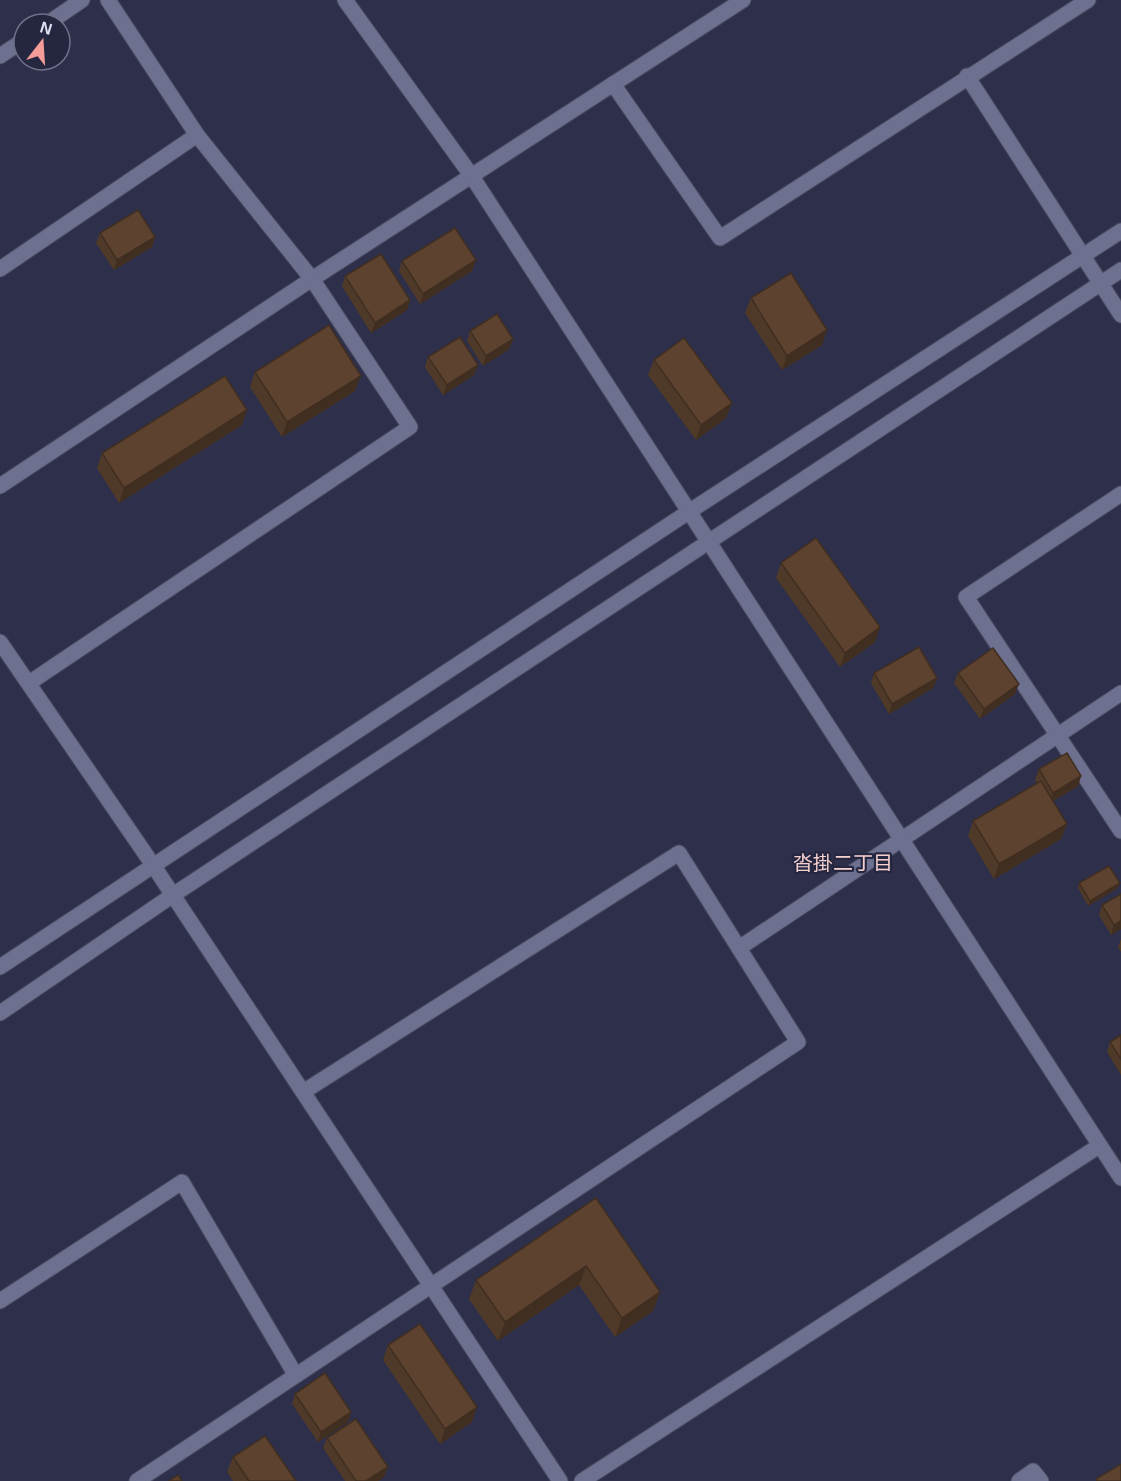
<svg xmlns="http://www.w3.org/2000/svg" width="1121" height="1481" font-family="Helvetica,'Noto Sans JP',sans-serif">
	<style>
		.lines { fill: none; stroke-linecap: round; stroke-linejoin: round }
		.minor-casing { stroke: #4b4c62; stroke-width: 17 }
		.tertiary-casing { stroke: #4b4c62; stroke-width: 17 }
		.minor { stroke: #6d708e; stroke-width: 15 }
		.tertiary { stroke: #6d708e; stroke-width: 15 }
		.wall { fill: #4f3928 }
		.shaded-wall { fill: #402e21 }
		.building { fill: #5c422f; stroke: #402e21; stroke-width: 1.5 }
		.labels { text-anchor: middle; stroke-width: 4.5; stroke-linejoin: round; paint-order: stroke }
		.neighbourhood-label { font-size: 20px; fill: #f5d1cf; stroke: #252640 }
	</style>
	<rect width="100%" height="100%" fill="#2e304b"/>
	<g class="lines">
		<defs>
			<g id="minor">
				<path d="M47 24 82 0"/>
				<path d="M0 56 24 40"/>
				<path d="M967 76 1121 315"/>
				<path d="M613 84 720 238 1088 0"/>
				<path d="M0 269 197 135"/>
				<path d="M0 486 312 279 743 0"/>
				<path d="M1121 494 966 597 1121 831"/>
				<path d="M0 642 153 865 560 1481"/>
				<path d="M29 683 410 427 312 279 197 135 108 0"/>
				<path d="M739 948 1121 693"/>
				<path d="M0 1301 182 1182 295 1374"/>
				<path d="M137 1481 798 1042 679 853 303 1092"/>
				<path d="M1019 1481 1033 1471 1041 1481"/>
			</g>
			<g id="tertiary">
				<path d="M345 0 471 175 1121 1178"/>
				<path d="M0 967 690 511 1121 231"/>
				<path d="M0 1013 173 895 1121 270"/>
				<path d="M582 1481 1099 1146"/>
			</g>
		</defs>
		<use href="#minor" class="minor-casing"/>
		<use href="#tertiary" class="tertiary-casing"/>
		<use href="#minor" class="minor"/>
		<use href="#tertiary" class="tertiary"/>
	</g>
	<g class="wall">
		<path d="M100 233 155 237 152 247 114 270 96 243Z"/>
		<path d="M402 261 472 271 420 304 399 271Z"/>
		<path d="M345 276 410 300 407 310 371 333 342 286Z"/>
		<path d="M751 298 822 345 782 370 745 313Z"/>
		<path d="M470 331 513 339 509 349 483 366 467 341Z"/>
		<path d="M428 357 474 375 443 395 425 367Z"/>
		<path d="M654 360 726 418 696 440 648 375Z"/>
		<path d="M255 372 355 391 282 437 250 387Z"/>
		<path d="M242 425 119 503 97 468 102 453Z"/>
		<path d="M781 563 875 642 840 667 776 578Z"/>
		<path d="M874 673 937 678 933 688 889 714 871 683Z"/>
		<path d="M958 673 1015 694 980 719 954 683Z"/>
		<path d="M1039 769 1081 776 1078 786 1053 801 1067 824 1061 839 994 879 968 836 973 821 1037 783 1035 780Z"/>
		<path d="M1079 883 1118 888 1088 906 1078 888Z"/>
		<path d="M1102 905 1121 929 1111 935 1099 915Z"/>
		<path d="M1121 939V952L1118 947Z"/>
		<path d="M1121 1035V1075L1107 1052 1110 1042Z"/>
		<path d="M596 1198 660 1292 653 1311 615 1337 579 1285 498 1341 469 1299 476 1280Z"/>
		<path d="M388 1345 472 1422 440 1444 383 1360Z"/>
		<path d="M295 1394 351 1412 348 1422 318 1442 292 1404Z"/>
		<path d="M327 1438 384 1477 378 1481H345L323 1448Z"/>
		<path d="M233 1457 296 1481H233L227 1472Z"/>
	</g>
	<g class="shaded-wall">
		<path d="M155 237 152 247 114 270 117 260Z"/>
		<path d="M476 260 472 271 420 304 423 294Z"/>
		<path d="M410 300 407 310 371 333 375 323Z"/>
		<path d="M827 330 822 345 782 370 787 356Z"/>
		<path d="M513 339 509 349 483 366 486 356Z"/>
		<path d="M478 365 474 375 443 395 447 385Z"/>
		<path d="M361 376 355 391 282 437 287 422Z"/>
		<path d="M732 403 726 418 696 440 701 425Z"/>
		<path d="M247 410 242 425 119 503 124 488Z"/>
		<path d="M880 627 875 642 840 667 845 653Z"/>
		<path d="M937 678 933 688 889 714 892 704Z"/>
		<path d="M1019 684 1015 694 980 719 984 709Z"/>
		<path d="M1081 776 1078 786 1049 803 1053 793Z"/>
		<path d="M1067 824 1061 839 994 879 999 864Z"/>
		<path d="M1120 883 1118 888 1088 906 1090 901Z"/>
		<path d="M1121 921V929L1111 935 1114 925Z"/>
		<path d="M586 1266 579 1285 498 1341 505 1322Z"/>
		<path d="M660 1292 653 1311 615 1337 622 1318Z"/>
		<path d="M477 1407 472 1422 440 1444 445 1429Z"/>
		<path d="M351 1412 348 1422 318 1442 321 1432Z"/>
		<path d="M388 1467 384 1477 378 1481H366Z"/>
	</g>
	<g class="building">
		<path d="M138 210 155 237 117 260 100 233Z"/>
		<path d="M455 228 476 260 423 294 402 261Z"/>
		<path d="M381 254 410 300 375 323 345 276Z"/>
		<path d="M791 273 827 330 787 356 751 298Z"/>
		<path d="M497 314 513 339 486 356 470 331Z"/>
		<path d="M329 325 361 376 287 422 255 372Z"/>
		<path d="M460 337 478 365 447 385 428 357Z"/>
		<path d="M684 338 732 403 701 425 654 360Z"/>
		<path d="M225 376 247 410 124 488 102 453Z"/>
		<path d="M816 538 880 627 845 653 781 563Z"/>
		<path d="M919 647 937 678 892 704 874 673Z"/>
		<path d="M993 648 1019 684 984 709 958 673Z"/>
		<path d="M1067 753 1081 776 1053 793 1039 769Z"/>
		<path d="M1041 781 1067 824 999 864 973 821Z"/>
		<path d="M1109 866 1120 883 1090 901 1079 883Z"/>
		<path d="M1121 894V921L1114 925 1102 905Z"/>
		<path d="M1121 1035V1059L1110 1042Z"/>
		<path d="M596 1198 660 1292 622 1318 586 1266 505 1322 476 1280Z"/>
		<path d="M420 1324 477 1407 445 1429 388 1345Z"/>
		<path d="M325 1373 351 1412 321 1432 295 1394Z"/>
		<path d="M356 1419 388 1467 366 1481H356L327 1438Z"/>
		<path d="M265 1436 296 1481H249L233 1457Z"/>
		<path d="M1121 1464V1481H1097L1096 1479Z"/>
		<path d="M178 1475 182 1481H169Z"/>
	</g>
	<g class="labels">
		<g class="neighbourhood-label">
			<text x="843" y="870">沓掛二丁目</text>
		</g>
	</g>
	<g transform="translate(42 42) rotate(17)"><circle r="28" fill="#252640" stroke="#6f7087" stroke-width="1.5"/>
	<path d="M0-4.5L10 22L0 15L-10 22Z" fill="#f59b98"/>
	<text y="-9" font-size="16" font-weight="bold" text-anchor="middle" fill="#dee0f2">N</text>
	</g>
</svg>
